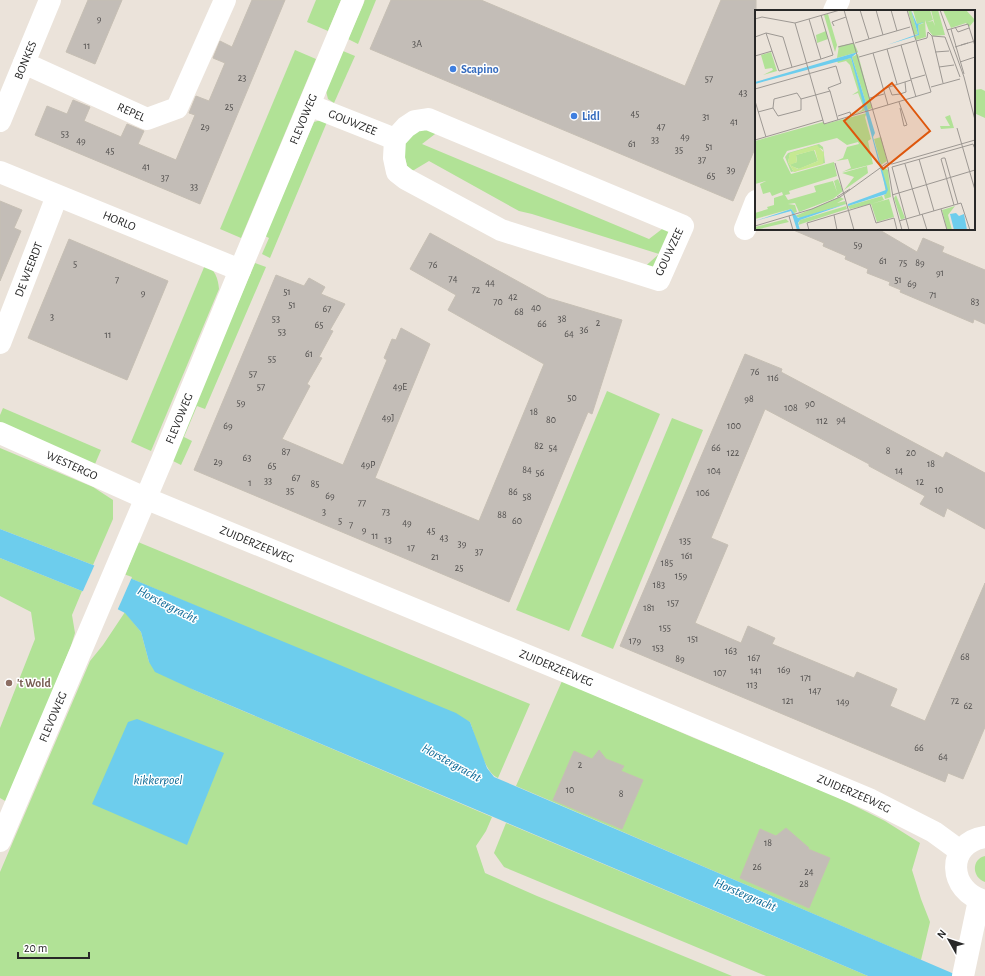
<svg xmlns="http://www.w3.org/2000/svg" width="985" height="976" font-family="'Alegreya Sans',sans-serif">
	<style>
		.green { fill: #b1e296 }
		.water { fill: #6dcded }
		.pier { fill: #ebe3da }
		.building { fill: #c3bdb7; stroke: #c6bfb4 }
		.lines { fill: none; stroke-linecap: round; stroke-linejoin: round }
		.minor { stroke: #fff; stroke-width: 22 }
		.shop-dot { fill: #3f7fe0; stroke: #fff; stroke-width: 1.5 }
		.education-dot { fill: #8d6e63; stroke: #fff; stroke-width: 1.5 }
		.labels { text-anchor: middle; stroke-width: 3; stroke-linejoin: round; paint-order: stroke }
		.number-label { font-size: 10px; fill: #4f4d4c }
		.street-label { font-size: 12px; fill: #282828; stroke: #fff }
		.shop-label { font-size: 12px; font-weight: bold; fill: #366cbe; stroke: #fff; text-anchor: start }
		.education-label { font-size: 12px; font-weight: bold; fill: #785e54; stroke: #fff; text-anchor: start }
		.water-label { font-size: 13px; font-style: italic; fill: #0e6a97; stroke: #fff }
		.inset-road { fill: none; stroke: #9d9893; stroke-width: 1 }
		.view { fill: #de570d; fill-opacity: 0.15; stroke: #de570d; stroke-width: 2 }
		.inset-edge { fill: none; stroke: #282828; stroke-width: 2 }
	</style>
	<rect width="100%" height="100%" fill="#ebe3da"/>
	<g class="green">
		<path d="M316 0H341L328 31 307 22Z"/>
		<path d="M365 0H376L358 44 348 39Z"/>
		<path d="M295 50 316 59 241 238 220 229Z"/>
		<path d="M343 51 355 56 334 103 328 99 326 91Z"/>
		<path d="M981 89 985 91V118L974 113V90Z"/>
		<path d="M321 120 327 122 270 258 262 254 269 238 265 236 314 122Z"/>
		<path d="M418 127 439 131 422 144 649 239 666 226 670 227 660 269 641 270 659 254 532 214 519 211 429 161 409 173 401 143Z"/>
		<path d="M255 263 266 267 205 409 197 406 184 437 192 441 181 465 171 460Z"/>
		<path d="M205 265C215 269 218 278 219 289L151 451 131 442Z"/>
		<path d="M607 391 660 414 569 631 516 610Z"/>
		<path d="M3 408 101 450 95 464 0 425V415Z"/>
		<path d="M672 418 703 430 613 649 581 636Z"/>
		<path d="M0 448 93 487 113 500V519L93 565 0 529Z"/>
		<path d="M138 542 530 704 498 778C484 773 475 735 470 722L125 576Z"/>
		<path d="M0 558 82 591 72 615 75 633 71 646 7 802 0 798V728L35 639 31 612 0 596Z"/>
		<path d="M125 612 141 632 149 662 194 690 492 817 486 831 476 846 485 873 537 896 732 976H0V872L90 661 103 645Z"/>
		<path d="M562 681 694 738 835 796 885 821 920 843 912 870 921 899 930 922 921 960 516 786Z"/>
		<path d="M506 823 868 976H766L504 867 494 853Z"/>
		<path d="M985 856V882C972 878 971 859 985 856Z"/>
	</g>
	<g class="water">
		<path d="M0 529 93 565 125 576 456 713 470 722 487 768 494 777 959 976H868L194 690 155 672 149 662 141 632 125 613 82 591 0 558Z"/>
		<path d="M137 719 224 753 187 845 92 804 128 722Z"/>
	</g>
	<path class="pier" d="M95 564 132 577 117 611 82 593Z"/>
	<g class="building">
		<path d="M88 0H122L95 64 66 52Z"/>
		<path d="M252 0H285L200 204 35 135 47 106 67 114 73 100 90 107 84 121 121 137 127 124 144 131 138 144 176 160 195 115 189 113 196 96 209 101 225 63 213 58 220 41 232 47Z"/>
		<path d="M391 0H481L685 86 721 0H756V146L733 201 370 49Z"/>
		<path d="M0 201 22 210 14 228 21 231 0 281Z"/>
		<path d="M791 229H878L917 252 923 238 944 247 942 252 985 270V324L974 319 973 323 900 292 901 290 889 285 890 282 867 273 868 269 845 259 846 256 823 246 824 243Z"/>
		<path d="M430 233 548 298 622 320 592 414 588 412 509 602 194 470 276 275 304 286 309 278 325 287 321 294 345 304 330 330 333 331 319 357 322 358 307 384 310 386 282 439 343 465 387 360 384 358 392 339 396 340 401 328 430 344 375 478 479 521 544 364 448 310 456 295 410 269Z"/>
		<path d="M69 239 168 281 127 380 28 338Z"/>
		<path d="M745 354 782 369 781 372 943 458 946 452 985 473V529L947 508 944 517 920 504 925 496 869 466V464L765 409 711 538 728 545 695 623 741 643 748 626 775 638 772 644 801 656 854 678 857 672 897 689 890 706 925 721 985 583V727L963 779 948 773 945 782 620 646Z"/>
		<path d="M599 750 606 759 624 766 621 771 643 780 622 829 553 800 574 751 592 759Z"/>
		<path d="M786 828 809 848 808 849 830 858 809 908 740 878 760 829 776 836Z"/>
	</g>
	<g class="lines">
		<g class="minor">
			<path d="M834 11 839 0"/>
			<path id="s1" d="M24 63 147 119 177 108 225 0"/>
			<path id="s2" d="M309 105 395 139"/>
			<path d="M428 119 683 226 659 280 501 230 406 179 397 172 394 158 395 139 406 127 415 121Z"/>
			<path id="s3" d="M0 121 50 0"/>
			<path id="s4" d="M0 172 240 270"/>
			<path d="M745 229 756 201"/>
			<path id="s5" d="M0 343 57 196"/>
			<path id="s6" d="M0 433 145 498 562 670 871 800 934 832 960 851"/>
			<path d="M985 837C945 843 948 892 985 901"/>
			<path id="s7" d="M0 841 162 460 240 270 353 0"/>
			<path d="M963 976 979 900"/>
		</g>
	</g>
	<g class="shop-dot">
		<circle cx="453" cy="69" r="4"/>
		<circle cx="574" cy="116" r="4"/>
	</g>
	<circle class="education-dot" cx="9" cy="683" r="4"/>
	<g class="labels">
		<g class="number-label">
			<text x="99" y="22">9</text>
			<text x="417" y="47">3A</text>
			<text x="87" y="49">11</text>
			<text x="242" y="81">23</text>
			<text x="709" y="82">57</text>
			<text x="743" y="96">43</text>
			<text x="229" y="110">25</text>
			<text x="635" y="117">45</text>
			<text x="706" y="120">31</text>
			<text x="734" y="125">41</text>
			<text x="205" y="130">29</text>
			<text x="661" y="130">47</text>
			<text x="65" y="137">53</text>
			<text x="685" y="140">49</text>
			<text x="655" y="143">33</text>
			<text x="81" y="144">49</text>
			<text x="632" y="147">61</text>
			<text x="709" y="150">51</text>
			<text x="679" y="153">35</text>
			<text x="110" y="154">45</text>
			<text x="702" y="163">37</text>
			<text x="146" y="170">41</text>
			<text x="731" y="173">39</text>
			<text x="711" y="179">65</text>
			<text x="165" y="181">37</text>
			<text x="194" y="190">33</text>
			<text x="858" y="248">59</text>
			<text x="883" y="264">61</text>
			<text x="903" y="266">75</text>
			<text x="920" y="266">89</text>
			<text x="75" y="267">5</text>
			<text x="433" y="268">76</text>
			<text x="940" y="276">91</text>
			<text x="453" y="282">74</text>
			<text x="117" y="283">7</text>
			<text x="898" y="283">51</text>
			<text x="490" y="286">44</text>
			<text x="912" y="287">69</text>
			<text x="476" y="293">72</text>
			<text x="287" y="295">51</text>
			<text x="143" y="296">9</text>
			<text x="933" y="298">71</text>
			<text x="513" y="300">42</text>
			<text x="498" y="305">70</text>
			<text x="975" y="305">83</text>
			<text x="292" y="308">51</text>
			<text x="536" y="311">40</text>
			<text x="327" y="312">67</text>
			<text x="519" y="315">68</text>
			<text x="52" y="320">3</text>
			<text x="276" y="322">53</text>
			<text x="562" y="322">38</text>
			<text x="598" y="326">2</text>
			<text x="542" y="327">66</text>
			<text x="319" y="328">65</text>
			<text x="584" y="333">36</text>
			<text x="282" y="335">53</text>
			<text x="569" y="337">64</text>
			<text x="108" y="338">11</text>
			<text x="309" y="357">61</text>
			<text x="272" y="362">55</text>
			<text x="755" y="375">76</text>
			<text x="253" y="377">57</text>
			<text x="773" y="381">116</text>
			<text x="261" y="390">57</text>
			<text x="400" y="390">49E</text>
			<text x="572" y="401">50</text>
			<text x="749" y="402">98</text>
			<text x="241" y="406">59</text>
			<text x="810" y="407">90</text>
			<text x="791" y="411">108</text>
			<text x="534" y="415">18</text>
			<text x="388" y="421">49J</text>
			<text x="551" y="423">80</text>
			<text x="841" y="423">94</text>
			<text x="822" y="424">112</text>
			<text x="228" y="429">69</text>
			<text x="734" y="429">100</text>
			<text x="539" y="449">82</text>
			<text x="553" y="451">54</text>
			<text x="716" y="451">66</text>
			<text x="888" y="454">8</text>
			<text x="286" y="455">87</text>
			<text x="733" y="456">122</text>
			<text x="911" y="456">20</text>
			<text x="247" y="461">63</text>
			<text x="218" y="465">29</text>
			<text x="931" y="467">18</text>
			<text x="368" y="468">49P</text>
			<text x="272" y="469">65</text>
			<text x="527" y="473">84</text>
			<text x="714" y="474">104</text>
			<text x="899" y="474">14</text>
			<text x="540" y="476">56</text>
			<text x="296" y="481">67</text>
			<text x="268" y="484">33</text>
			<text x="920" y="485">12</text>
			<text x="250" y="486">1</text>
			<text x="315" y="487">85</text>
			<text x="939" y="493">10</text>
			<text x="290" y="494">35</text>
			<text x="513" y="495">86</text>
			<text x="703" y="496">106</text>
			<text x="330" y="499">69</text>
			<text x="527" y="500">58</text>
			<text x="362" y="506">77</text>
			<text x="324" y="515">3</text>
			<text x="386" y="515">73</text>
			<text x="502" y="518">88</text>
			<text x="340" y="524">5</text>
			<text x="517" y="524">60</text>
			<text x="407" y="526">49</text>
			<text x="351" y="528">7</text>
			<text x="364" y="533">9</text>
			<text x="431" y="534">45</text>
			<text x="375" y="539">11</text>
			<text x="444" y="541">43</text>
			<text x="388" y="543">13</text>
			<text x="685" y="544">135</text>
			<text x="462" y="547">39</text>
			<text x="411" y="551">17</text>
			<text x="479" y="555">37</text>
			<text x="687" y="559">161</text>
			<text x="435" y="560">21</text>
			<text x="667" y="566">185</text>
			<text x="459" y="571">25</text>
			<text x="681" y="579">159</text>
			<text x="659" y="588">183</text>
			<text x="673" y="606">157</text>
			<text x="649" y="611">181</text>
			<text x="665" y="631">155</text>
			<text x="693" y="642">151</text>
			<text x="635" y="644">179</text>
			<text x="658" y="651">153</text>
			<text x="731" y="654">163</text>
			<text x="965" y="660">68</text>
			<text x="754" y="661">167</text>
			<text x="680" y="662">89</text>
			<text x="784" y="673">169</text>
			<text x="756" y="674">141</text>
			<text x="720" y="676">107</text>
			<text x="806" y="681">171</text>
			<text x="752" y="688">113</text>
			<text x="815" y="694">147</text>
			<text x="788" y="704">121</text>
			<text x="955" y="704">72</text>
			<text x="843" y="705">149</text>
			<text x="968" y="709">62</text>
			<text x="919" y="751">66</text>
			<text x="943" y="760">64</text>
			<text x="580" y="768">2</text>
			<text x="570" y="793">10</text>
			<text x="621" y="797">8</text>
			<text x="768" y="846">18</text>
			<text x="757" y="870">26</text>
			<text x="809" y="875">24</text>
			<text x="804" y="887">28</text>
		</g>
		<g class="street-label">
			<text dy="4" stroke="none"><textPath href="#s3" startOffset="66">BONKES</textPath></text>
			<text dy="4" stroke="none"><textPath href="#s1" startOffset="118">REPEL</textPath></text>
			<text dy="4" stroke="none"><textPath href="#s7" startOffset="783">FLEVOWEG</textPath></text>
			<text dy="4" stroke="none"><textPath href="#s2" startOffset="47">GOUWZEE</textPath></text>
			<text dy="4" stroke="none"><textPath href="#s4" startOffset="129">HORLO</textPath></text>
			<text transform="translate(669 252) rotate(-65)" y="4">GOUWZEE</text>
			<text dy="4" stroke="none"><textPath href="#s5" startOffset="79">DE WEERDT</textPath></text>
			<text dy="4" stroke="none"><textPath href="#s7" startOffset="459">FLEVOWEG</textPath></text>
			<text dy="4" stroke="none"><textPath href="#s6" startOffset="79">WESTERGO</textPath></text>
			<text dy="4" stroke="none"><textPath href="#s6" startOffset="280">ZUIDERZEEWEG</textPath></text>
			<text dy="4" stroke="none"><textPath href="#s6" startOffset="604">ZUIDERZEEWEG</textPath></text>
			<text dy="4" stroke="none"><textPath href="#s7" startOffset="135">FLEVOWEG</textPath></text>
			<text dy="4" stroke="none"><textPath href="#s6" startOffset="927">ZUIDERZEEWEG</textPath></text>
		</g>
		<g class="shop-label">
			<text x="461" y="73">Scapino</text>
			<text x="582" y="120">Lidl</text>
		</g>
		<g class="education-label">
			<text x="17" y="687">'t Wold</text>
		</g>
		<g class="water-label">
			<text transform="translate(168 604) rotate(27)" y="5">Horstergracht</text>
			<text transform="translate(452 762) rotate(29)" y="5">Horstergracht</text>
			<text x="158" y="784">kikkerpoel</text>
			<text transform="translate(746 894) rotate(23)" y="5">Horstergracht</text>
		</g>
	</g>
	<g transform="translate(755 10)">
		<rect width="220" height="220" fill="#ebe3da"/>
		<path d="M153 0H156L163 24 159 25ZM158 0H175L178 10 172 12 178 11 180 16 176 0H183L190 25 178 26 174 21 170 10 171 27 161 30 159 27 164 25 163 15 169 13 162 14ZM188 0H211L220 10 214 17 211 13 196 18ZM73 4 82 35 80 42 69 5ZM71 21 73 29 62 33 61 25ZM99 33 103 42 82 48 84 36ZM16 42 22 61 8 65 18 60 17 58 10 59 6 45ZM103 44 117 98 113 100 97 47ZM96 48 111 100 98 105 107 100 108 96 103 83 97 85 103 81 95 55 91 51 83 53 82 51ZM112 103 110 107 116 129 113 131 118 154 87 162 96 158 93 149 81 151 88 148 92 137 104 134 103 132 92 135 82 128 32 141 28 148 36 164 79 152 82 166 34 181 35 184 30 185 33 190 61 182 59 176 78 171 82 182 79 171 83 169 88 181 78 189 44 202 40 193 33 194 40 195 42 202 39 203 36 199 0 209V203L13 199 12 197 19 195V188L28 185 27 182 17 186 15 182 8 184 5 174 11 171 0 174V131L68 112 70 114ZM195 105 199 118 186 119 185 116H195L190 107ZM126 127 132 151 126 155 119 129ZM64 134 68 137 70 153 36 162 30 147 33 143ZM65 138 68 140 67 152 39 162 33 152 35 144ZM59 140 63 151 44 159 36 156 35 154 42 152 41 145ZM112 156 113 163 89 180 99 167 87 163ZM130 158 133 160 136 187 130 189 129 185 131 184 127 159ZM141 185 150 208 146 210 139 188ZM127 186 129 190 116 194 95 199 93 196ZM85 187 89 189 82 193 90 191 91 194 45 208 40 206ZM134 189 139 207 122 212 116 194ZM91 196 92 199 43 215 45 210ZM200 196 193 205 197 220H192L187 200ZM31 209 34 212 0 220V217Z" fill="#b1e296" fill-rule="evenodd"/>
		<path d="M62 135 69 143 68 154 39 162 33 152 35 143ZM60 140 63 151 43 159 35 155 42 152 41 145Z" fill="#c6e992" fill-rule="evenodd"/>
		<path d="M156 0 162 14 169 12 163 15 164 25 132 35 163 24ZM103 42 97 47 120 123 118 127 133 180 131 184 93 196V194L131 180 96 48 0 74V72ZM91 194 45 210 43 213 45 220H42L36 201 0 211 36 199 43 208ZM201 203 204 206 209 204 212 220H199L195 204Z" fill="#6dcded"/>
		<path class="inset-road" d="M89 0 133 153M105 0 114 29M121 0 128 25M136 0 142 21M185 0 209 67 220 110M0 9 7 7 40 13 85 0M40 13 69 114 176 82 152 0M79 16 77 12 91 7M200 17 203 22 214 18M196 19 209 64M192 20 213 14 220 36M11 23 17 41M177 26 188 73M0 27 11 23 28 27 37 57M161 31 172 28 173 22 177 26 190 27 205 67M100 33 155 17M146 35 161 87M206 35 220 31M83 37 99 33M200 37 213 33M132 39 142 74M180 42 194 41M118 43 133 95M0 46 17 41 24 61 66 49 54 9M104 47 160 31M66 49 78 45 66 5M205 52 220 47M184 57 199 55M156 69 170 65M134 77 137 85 145 84 151 82 150 72M176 77 205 69M0 79 81 56 86 73 73 78 75 81 46 89 42 83 19 89 18 98 3 102M128 79 156 70M75 81 83 110M115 88 129 84M0 91 11 127M144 92 152 115 149 116 145 98M18 98 23 106 46 100V89M83 106 95 102 96 106M202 118 220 180M0 130 68 110M164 149 179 201M80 153 99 220M150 154 165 205M133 157 138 187 147 220M137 185 220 160M82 187 95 179M199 195 186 149 188 148H190L203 194M186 199 192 220M167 204 172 220M79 205 82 220M34 206 38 220M144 211 206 193 215 220M0 216 57 199 85 187 132 153 137 154 220 130M54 220 52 213 115 194 121 213 139 208 142 220M154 220 137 157 218 134 220 139"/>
		<path class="view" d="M137 73 175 121 128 159 89 111Z"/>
		<rect width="220" height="220" class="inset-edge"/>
	</g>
	<g transform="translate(949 940) rotate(309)" stroke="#ffffff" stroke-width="3" paint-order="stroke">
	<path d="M0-3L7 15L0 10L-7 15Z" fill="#282828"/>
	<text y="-6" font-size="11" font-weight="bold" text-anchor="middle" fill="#282828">N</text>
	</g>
	<path d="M18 952v6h71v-6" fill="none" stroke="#282828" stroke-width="2"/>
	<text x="24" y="952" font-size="12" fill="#282828" stroke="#ffffff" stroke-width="3" paint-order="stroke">20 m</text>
</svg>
